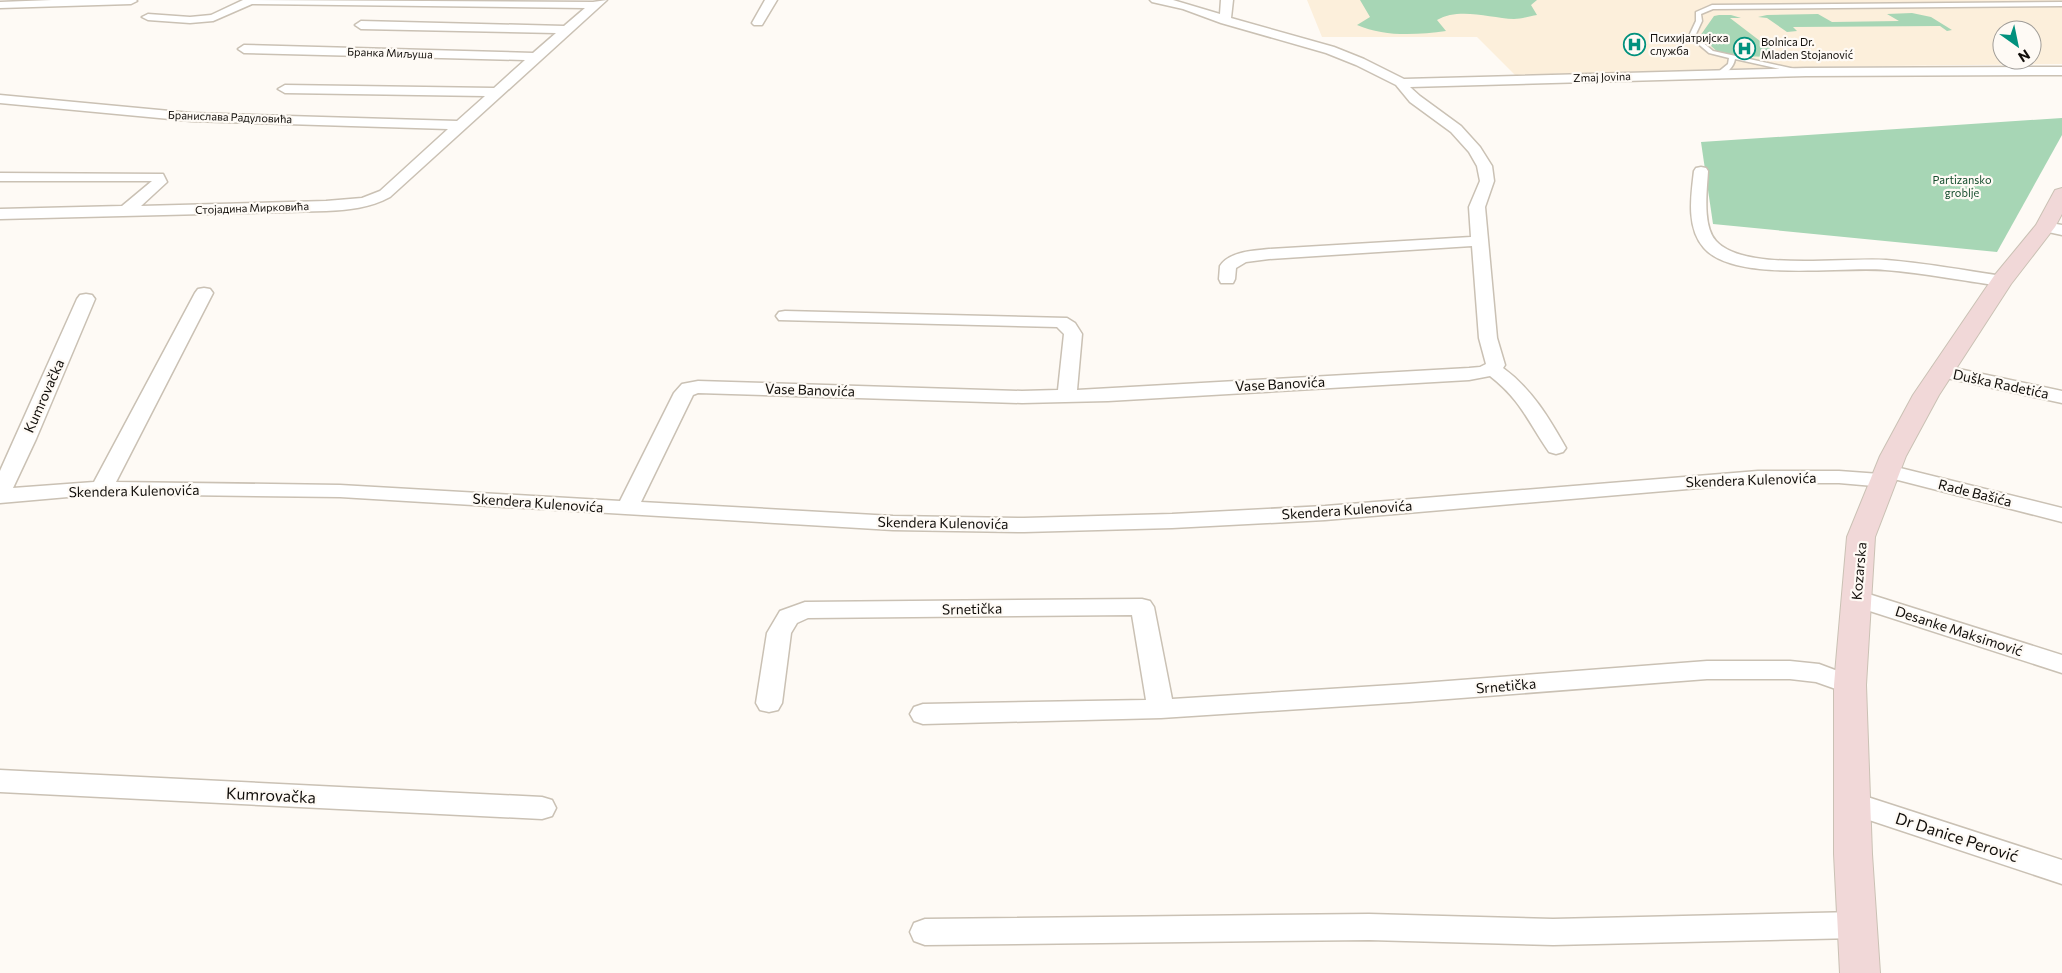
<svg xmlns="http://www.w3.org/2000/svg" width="2062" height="973" font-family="Commissioner,sans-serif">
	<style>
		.medical { fill: #fcefdb; fill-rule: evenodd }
		.green { fill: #a7d6b5 }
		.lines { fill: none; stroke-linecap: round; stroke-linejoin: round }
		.lane-casing { stroke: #cac1b4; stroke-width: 3 }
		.street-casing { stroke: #cac1b4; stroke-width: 3 }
		.secondary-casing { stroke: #cac1b4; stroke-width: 2 }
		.lane { fill: #fff; fill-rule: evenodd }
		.street { fill: #fff; fill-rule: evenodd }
		.secondary { fill: #f1d8d8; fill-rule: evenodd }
		.labels { text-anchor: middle; stroke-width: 4.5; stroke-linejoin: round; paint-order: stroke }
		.far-poi-label { font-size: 11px; fill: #110e0a; stroke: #fefaf5; text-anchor: start }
		.far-street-label { font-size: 11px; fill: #110e0a; stroke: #fefaf5 }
		.far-park-label { font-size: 11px; fill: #144c2c; stroke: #fefaf5 }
		.street-label { font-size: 14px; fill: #110e0a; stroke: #fefaf5 }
		.near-street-label { font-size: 16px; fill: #110e0a; stroke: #fefaf5 }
	</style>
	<rect width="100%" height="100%" fill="#fefaf5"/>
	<path class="medical" d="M1307 0H2062V64L1798 67 1515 75 1477 37H1322ZM2002 30H2032V60H2002Z"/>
	<g class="green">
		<path d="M1360 0H1537L1531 5 1537 15C1530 16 1521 19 1514 19 1490 18 1459 7 1437 20L1446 31C1417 35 1384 37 1357 25L1370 17Z"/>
		<path d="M1912 13 1931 17 1952 30 1947 31 1940 26 1793 27 1797 31 1787 32 1767 18 1758 17 1767 15 1818 14 1832 22 1899 21 1887 14Z"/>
		<path d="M1719 15H1731L1741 18H1730L1777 54 1792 55 1781 57 1727 56 1721 55 1700 36 1714 16Z"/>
		<path d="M2062 118V135L1997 252 1713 224 1701 142Z"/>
	</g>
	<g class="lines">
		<defs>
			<path id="lane" d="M2062 2V6L1713 9 1701 14 1702 21 1695 36 1713 51 1804 71V73L1802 74 1735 59C1734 67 1725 76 1717 75V73L1728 64 1729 58 1709 53 1689 36 1696 21V12L1712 5Z"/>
			<g id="street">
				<path d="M52 0H136L137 1 131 4 0 8V2Z"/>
				<path d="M243 0 593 2 607 0 390 197C370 208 348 210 326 211L0 219V209L122 206 152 181H0V173L163 174 167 182 141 206 326 201 362 198 380 191 448 129 191 121 0 103V95L191 113 457 121 485 96 285 93 278 89 285 85 494 88 525 60 244 53 238 49 244 45 533 53 556 33 361 29 355 25 361 21 564 26 585 8 252 4 213 21 190 23 148 20 142 17 148 14 190 17 211 15Z"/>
				<path d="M765 0H777L762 25H754L752 23Z"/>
				<path d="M1150 0H1173L1220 14 1221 0H1233L1231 18 1334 47 1364 59 1404 79 1806 68 2062 67V75L1806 76 1410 87 1420 96 1461 126 1480 147 1492 166 1494 181 1485 207 1497 338 1505 365 1503 368C1532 389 1549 418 1566 448L1563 452 1556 454 1549 452C1528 422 1521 400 1490 376L1469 380 1108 401 1022 403 698 393 693 395 641 502 893 516 1024 518 1172 514 1325 506 1758 471H1839L1880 474 1878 471 1881 467 1888 465 2062 508V522L1894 479 1896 481 1892 485 1885 487 1839 483H1758L1325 520 1172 528 1024 532 893 530 340 497 102 494 0 503V471L77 299 80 295 86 294 92 295 95 299 36 439 13 488 94 482 195 293 198 289 204 288 210 289 213 293 116 482 340 485 620 501 674 393 682 384 698 381 1022 391 1058 390 1064 334 1057 327 779 320 776 316 779 312 785 311 1067 318 1075 323 1082 334 1077 390 1469 368 1480 367 1486 364 1479 338 1472 246 1269 259 1246 262 1236 268 1235 279 1233 283H1221L1219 279 1220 266C1230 251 1253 251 1269 249L1471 237 1469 207 1480 181 1477 166 1469 152 1451 132 1410 102 1396 85 1356 65 1326 53 1221 23 1183 9 1152 2Z"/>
				<path d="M1701 167 1706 168 1708 171C1707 190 1702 226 1716 241 1744 272 1844 257 1886 260 1925 263 1963 270 2002 276L2008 277 2011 281 2008 285 2002 286C1963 281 1924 273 1885 270 1840 266 1735 283 1704 248 1686 228 1691 196 1694 171L1696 168Z"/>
				<path d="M2045 222 2062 225V235L2039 230 2037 227 2039 224Z"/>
				<path d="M1940 365 2062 391V403L1933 375 1931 371 1933 367Z"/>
				<path d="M1856 590 2062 655V673L1848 604 1844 598 1848 592Z"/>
				<path d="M1142 599 1150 601 1154 607 1172 699 1409 684 1707 661H1790L1819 664 1859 679 1863 685 1859 691 1850 694 1816 682 1790 679H1707L1409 702 1161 718 923 724 914 721 910 714 914 707 923 704 1146 700 1132 615 808 618 797 623 791 633 782 703 778 710 769 712 760 710 756 703 767 633 780 611 805 602Z"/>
				<path d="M0 770 542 797 552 800 556 808 552 816 542 819 0 792Z"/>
				<path d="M1852 792 2062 860V884L1842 811 1838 803 1842 795Z"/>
				<path d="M1857 912 1868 916 1872 925 1868 934 1857 938 1553 945 1369 940 925 945 914 941 910 932 914 923 925 919 1369 914 1553 919Z"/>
			</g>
			<path id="secondary" d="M2062 188V214L2055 227 2011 284 1939 395 1906 456 1875 537 1866 685 1872 854 1880 973H1840L1834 854V685L1847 537 1880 456 1913 395 1994 276 2036 225 2055 190Z"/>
		</defs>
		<use href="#lane" class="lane-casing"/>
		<use href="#street" class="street-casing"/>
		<use href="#secondary" class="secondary-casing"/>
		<use href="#lane" class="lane"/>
		<use href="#street" class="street"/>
		<use href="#secondary" class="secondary"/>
	</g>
	<defs>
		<symbol id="hospital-ring" viewBox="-11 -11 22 22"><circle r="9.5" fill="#fefaf5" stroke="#01917d" stroke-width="1.5"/><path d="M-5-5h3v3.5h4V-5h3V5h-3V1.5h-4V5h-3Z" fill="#01917d"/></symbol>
	</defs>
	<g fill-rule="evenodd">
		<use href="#hospital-ring" x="1622" y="32" width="25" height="25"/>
		<use href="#hospital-ring" x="1732" y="36" width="25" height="25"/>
	</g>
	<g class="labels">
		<g class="far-poi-label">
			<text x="1650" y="42">Психијатријска<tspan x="1650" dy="13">служба</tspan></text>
			<text x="1761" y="46">Bolnica Dr.<tspan x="1761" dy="13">Mladen Stojanović</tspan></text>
		</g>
		<g class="far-street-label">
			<text transform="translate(390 53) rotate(2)" y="4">Бранка Миљуша</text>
			<text transform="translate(1602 77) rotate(-2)" y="4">Zmaj Jovina</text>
			<text transform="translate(230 117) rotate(2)" y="4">Бранислава Радуловића</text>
			<text transform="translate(252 208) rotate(-2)" y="4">Стојадина Мирковића</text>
		</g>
		<g class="far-park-label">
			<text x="1962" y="184">Partizansko<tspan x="1962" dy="13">groblje</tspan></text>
		</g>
		<g class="street-label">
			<text transform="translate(1280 384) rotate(-3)" y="5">Vase Banovića</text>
			<text transform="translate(2001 384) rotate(12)" y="5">Duška Radetića</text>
			<text transform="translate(810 390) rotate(2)" y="5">Vase Banovića</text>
			<text transform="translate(44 396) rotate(-66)" y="5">Kumrovačka</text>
			<text transform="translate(1751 480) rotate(-2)" y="5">Skendera Kulenovića</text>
			<text transform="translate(134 491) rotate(-1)" y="5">Skendera Kulenovića</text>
			<text transform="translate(1975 493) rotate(14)" y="5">Rade Bašića</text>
			<text transform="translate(538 503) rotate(4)" y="5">Skendera Kulenovića</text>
			<text transform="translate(1347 510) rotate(-4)" y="5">Skendera Kulenovića</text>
			<text transform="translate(943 523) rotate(1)" y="5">Skendera Kulenovića</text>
			<text transform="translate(1859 571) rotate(-85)" y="5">Kozarska</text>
			<text transform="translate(972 609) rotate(-1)" y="5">Srnetička</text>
			<text transform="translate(1959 631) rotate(18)" y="5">Desanke Maksimović</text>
			<text transform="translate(1506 686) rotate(-5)" y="5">Srnetička</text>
		</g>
		<g class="near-street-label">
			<text transform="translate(271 795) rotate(3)" y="6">Kumrovačka</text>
			<text transform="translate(1957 837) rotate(18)" y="6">Dr Danice Perović</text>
		</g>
	</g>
	<g transform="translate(2017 45) rotate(147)"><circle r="24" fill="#fefaf5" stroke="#9f9c97"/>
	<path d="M0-4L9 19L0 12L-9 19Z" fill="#01917d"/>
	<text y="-8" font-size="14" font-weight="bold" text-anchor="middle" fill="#110e0a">N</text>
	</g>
</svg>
